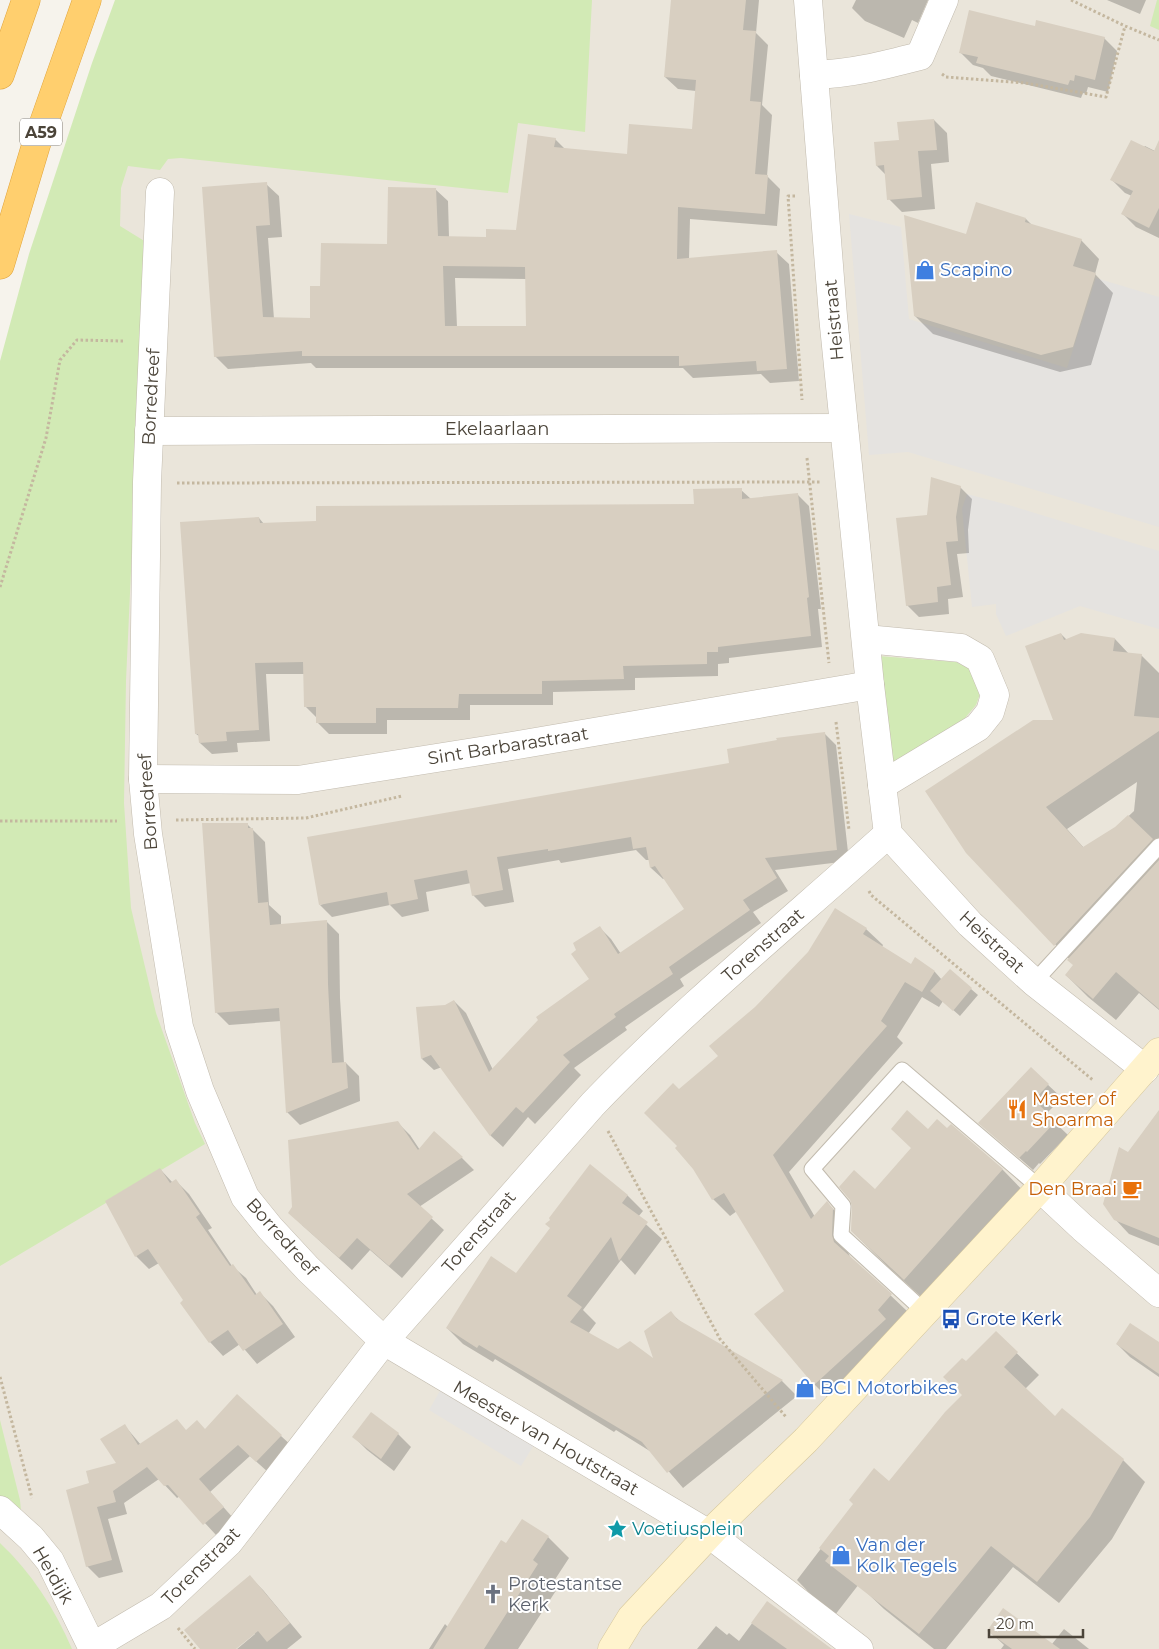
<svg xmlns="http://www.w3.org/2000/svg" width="1159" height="1649" font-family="Montserrat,sans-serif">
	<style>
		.residential { fill: #eae5da }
		.green { fill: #d2eab5 }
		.parking { fill: #e5e3e0 }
		.shadow { fill: #0003; fill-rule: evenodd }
		.building { fill: #d8cfc1; fill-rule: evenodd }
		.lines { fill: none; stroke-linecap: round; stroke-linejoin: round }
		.service-casing { stroke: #c2bbae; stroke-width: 17 }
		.minor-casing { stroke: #c2bbae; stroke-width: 29 }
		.secondary-casing { stroke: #d6c79b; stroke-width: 29 }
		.motorway-casing { stroke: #e0a43c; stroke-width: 29 }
		.path { stroke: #c4b79f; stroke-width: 3; stroke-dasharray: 2.5 2.5; stroke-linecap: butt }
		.service { stroke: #fff; stroke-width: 15 }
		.minor { stroke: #fff; stroke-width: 28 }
		.secondary { stroke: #fff3cd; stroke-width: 28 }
		.motorway { stroke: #ffcf6e; stroke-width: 28 }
		.labels { text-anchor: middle; stroke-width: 4; stroke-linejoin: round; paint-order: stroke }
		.shield { fill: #fff; stroke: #817c74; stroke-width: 1 }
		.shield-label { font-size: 16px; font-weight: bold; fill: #4b4439 }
		.shop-label { font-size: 18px; fill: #366cbe; stroke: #fff; text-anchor: start }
		.street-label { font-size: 18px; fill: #4b4439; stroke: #fff }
		.food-label { font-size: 18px; fill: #c56008; stroke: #fff; text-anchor: start }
		.transit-label { font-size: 18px; fill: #164399; stroke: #fff; text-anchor: start }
		.culture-label { font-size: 18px; fill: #0d838f; stroke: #fff; text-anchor: start }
		.worship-label { font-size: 18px; fill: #5b616d; stroke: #fff; text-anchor: start }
	</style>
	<rect width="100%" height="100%" fill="#f6f3ec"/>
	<path class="residential" d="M185 0H1159V1649H0V1176L98 209Z"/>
	<g class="green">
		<path d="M115 0H592L585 132 518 123 508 193 181 158 168 159 160 170 128 166 121 188 120 226 146 242 126 681 124 803 131 908 156 1013 195 1123 205 1144 0 1266V361L29 254 92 63Z"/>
		<path d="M1157 0H1159V30L1150 26Z"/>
		<path d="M878 656 956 662 970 669 980 694 976 705 965 718 889 766Z"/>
		<path d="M0 1420 20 1500 21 1511 0 1499Z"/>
		<path d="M0 1543C31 1572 55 1609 72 1649H0Z"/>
	</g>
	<g class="parking">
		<path d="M849 214 901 227 909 319 1067 368 1096 278 1159 297V527L908 452 869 455Z"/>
		<path d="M967 494 1012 506 1159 551V629L1080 606 1006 636 996 614V604L972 607 962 509Z"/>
		<path d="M441 1389 534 1445 521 1466 429 1410Z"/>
	</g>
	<g class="shadow">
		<path d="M672 0H759L756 33 768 45 762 105 772 115 767 176 780 189 777 226 690 219 689 259 776 252 789 264 799 381 770 383 761 374 693 378 683 368H316L311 363 228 369 215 356 266 184 279 196 282 237 268 238 274 319H311L321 287 388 245 435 189 448 201 449 237 487 238 517 231 555 139 565 149 628 156 693 131 696 91 678 89 665 77ZM455 278 527 279V327H457Z"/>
		<path d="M856 0H928L918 23 912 20 904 38 865 21 852 8Z"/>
		<path d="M1107 0H1146L1140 14Z"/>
		<path d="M1035 28 1104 38 1117 51 1108 92 1088 87 1086 94 1083 93 1081 98 991 76 983 68 973 65 960 52Z"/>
		<path d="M934 120 947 133 949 162 931 164 935 209 902 212 889 199 886 175 877 166 875 143 900 141Z"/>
		<path d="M1145 146 1159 153V238L1136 227 1123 214 1132 196 1125 193 1112 180Z"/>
		<path d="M1026 219 1032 225 1081 240 1099 259 1095 274 1113 293 1091 365 1060 372 933 334 915 316 967 236Z"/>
		<path d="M960 487 972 499 968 530 969 553 957 554 963 597 948 599 949 614 919 617 907 605 928 516Z"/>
		<path d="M741 490 751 499 797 494 809 506 821 609H818L822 647 729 658V663L718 664V676L635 678V690L553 692V705H470V720H387V734H329L317 722V718L305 706V674H266L270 741 237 743 238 752 212 754 200 743 199 736 196 734 259 518 264 524 695 506Z"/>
		<path d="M1061 634 1067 640 1115 639 1129 654 1141 655 1159 673V1010L1139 993 1116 1020 1088 997 1066 975 1075 965 967 852 1055 721ZM1137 782 1134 811 1116 828 1084 848 1067 829Z"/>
		<path d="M824 733 836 745 849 861 775 870 788 891 753 912 761 923 680 979 684 986 625 1027 627 1030 574 1068 581 1075 535 1124 528 1117 503 1147 491 1136 442 1067 434 1070 422 1059 445 1006 454 1001 466 1013 493 1070 591 979 599 927 611 939 621 954 686 909 665 878 663 879 651 868 650 860H646L636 850 561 863 559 860 508 869 514 902 485 907 473 895 471 883 426 892 429 911 402 917 390 905 332 917 320 905Z"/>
		<path d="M247 824 265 842 269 905 281 916V925L326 921 339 934 340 998 344 1063H346L359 1076 360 1101 300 1125 287 1112 281 1021 229 1025 216 1012Z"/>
		<path d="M836 910 866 929 883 945 882 947 911 966 915 959 935 972 942 980 950 971 978 995 960 1016 943 1001 939 1007 922 997 897 1037 903 1043 789 1172 815 1217 827 1203 843 1219 849 1227 848 1252 850 1257 907 1311 831 1401 814 1384 785 1291 737 1211 730 1216 713 1199 694 1168 679 1091 720 1056 755 1008 809 953Z"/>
		<path d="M1031 1069 1062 1098 1046 1114 1068 1135 1040 1164 1039 1163 1033 1170 980 1123Z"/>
		<path d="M1159 1112V1246L1129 1234 1115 1219 1129 1153Z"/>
		<path d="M397 1122 410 1135 420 1150 462 1158 474 1170 419 1207 444 1230 402 1278 370 1250 352 1270 302 1225Z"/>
		<path d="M951 1126 1003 1170 1037 1205 940 1314 887 1266 852 1231 876 1191 928 1131 948 1129Z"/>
		<path d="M160 1169 173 1183 176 1181 189 1194 212 1228 208 1230 232 1266 246 1278 257 1295 260 1293 273 1306 295 1337 257 1364 240 1344 223 1356 210 1342 182 1303 185 1301 159 1263 149 1269 136 1256Z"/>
		<path d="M627 1195 643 1211 638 1217 662 1239 635 1275 621 1260 583 1310 596 1323 588 1334 618 1351 656 1361 671 1313 682 1323 782 1381 797 1396 683 1488 653 1453 616 1430 614 1432 495 1359 493 1362 463 1344 447 1328 516 1275Z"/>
		<path d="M996 1333 1039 1375 1025 1389 1055 1418 1123 1460 1145 1482 1112 1539 1059 1603 1013 1567 946 1649H934L884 1609 862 1588 866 1575 835 1615 818 1602 797 1580 855 1504 889 1482 963 1395 966 1363Z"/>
		<path d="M1117 1344H1159V1377L1130 1357Z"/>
		<path d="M372 1414 398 1434 411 1447 394 1471 367 1450 354 1437Z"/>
		<path d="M125 1426 141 1445 186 1431 206 1430 281 1436 293 1447 269 1473 250 1456 210 1492 234 1519 216 1535 180 1496 177 1498 159 1479 124 1503 127 1514 108 1519 123 1572 99 1578 87 1566 91 1484 118 1464Z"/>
		<path d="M523 1521 548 1537 569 1558 554 1581 559 1586 518 1649H429L445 1624 448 1627Z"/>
		<path d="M250 1577 263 1590 302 1637 287 1649H237L255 1634 254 1632 233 1649H201Z"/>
		<path d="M767 1603 811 1649H697L716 1626 727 1635 729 1633 739 1641Z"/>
		<path d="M1064 1629 1089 1649H1001L1004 1645 988 1630 1052 1644Z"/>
	</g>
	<g class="building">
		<path d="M671 0H746L743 30 756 31 750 101 761 102 755 174 768 175 765 214 678 207 677 259 777 250 787 369 757 371 756 361 679 366V356H302V351L214 357 202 187 267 182 270 225 256 226 263 317 310 318V286H320L321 243 387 244 388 187 436 188 438 236 486 237V229L516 230 528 134 556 138 554 147 627 154 629 124 692 129 696 80 664 77ZM443 266 525 267 526 326H445Z"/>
		<path d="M969 10 1035 26 1036 20 1105 37 1095 80 1075 75 1074 81 1070 80 1068 85 976 63 978 57 959 53Z"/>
		<path d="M934 119 937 150 918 151 922 197 887 200 884 165 876 166 874 142 899 140 897 122Z"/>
		<path d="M1131 140 1154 151 1159 140V208L1149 228 1121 214 1133 191 1110 180Z"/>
		<path d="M976 202 1026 218 1025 222 1082 239 1073 266 1096 273 1073 347 1041 355 914 316 904 215 966 234Z"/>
		<path d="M931 477 961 486 956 517 958 541 946 542 951 585 937 587 938 602 906 606 896 518 927 515Z"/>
		<path d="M742 488V499L798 493 809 597 807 598 811 636 718 647V652H707V664L623 666 624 679 542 681V694H459L458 708H376V723H316V707H304L303 662 255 663 259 730 226 732 227 741 199 743 198 734H195L180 522 259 517 260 523 316 521V506L694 504 693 489Z"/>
		<path d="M1061 633 1064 640 1081 633 1115 638 1113 651 1142 654 1134 716 1159 718V731L1046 807 1083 847 1115 827 1128 815 1153 839 1054 946 966 853 925 791 1033 720H1053L1025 646Z"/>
		<path d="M825 732 837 850 765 858 777 878 743 900 750 910 669 967 673 974 614 1014 616 1017 563 1055 570 1062 523 1113 516 1107 490 1136 431 1055 421 1059 416 1007 445 1005 454 1000 489 1072 538 1020 536 1017 589 979 571 954 576 950 573 943 600 926 618 954 684 909 655 866 650 868 646 847 633 849 631 837 548 851V849L497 857 503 890 472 896 467 870 414 880 418 899 389 905 387 892 319 905 307 837 729 763 727 749 777 740 776 738Z"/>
		<path d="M202 823H248V828H253L258 903 268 902 270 925 327 920 328 984 332 1063 346 1062 348 1088 286 1113 279 1008 215 1013Z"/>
		<path d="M1159 860V1009L1116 972 1093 999 1065 975 1073 965 1067 960Z"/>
		<path d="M835 908 867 928 863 934 911 964 915 957 935 971 922 992 905 982 881 1021 887 1026 773 1155 811 1219 827 1201 833 1209 832 1235 834 1242 892 1294 878 1310 886 1319 814 1385 754 1314 784 1291 724 1193 712 1200 693 1169 675 1148 677 1146 644 1113 673 1083 679 1089 718 1056 709 1046 755 1007 808 952Z"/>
		<path d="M950 969 972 988 953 1011 930 991Z"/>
		<path d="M1031 1067 1049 1084 1034 1100 1056 1121 1027 1152 1026 1151 1019 1158 978 1123Z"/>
		<path d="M907 1110 928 1129 937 1119 947 1128 951 1124 1003 1169 904 1280 851 1231 852 1206 850 1200 839 1187 854 1170 875 1189 911 1148 891 1129Z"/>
		<path d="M1159 1110V1238L1114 1220 1103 1204 1119 1147 1128 1152Z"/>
		<path d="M398 1121 418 1150 434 1131 463 1157 407 1194 433 1217 389 1266 357 1238 339 1258 288 1213 292 1207 288 1140Z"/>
		<path d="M590 1164 628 1195 622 1203 648 1222 619 1261 611 1237 567 1296 582 1307 570 1322 618 1349 630 1341 653 1358 644 1331 671 1311 677 1319 783 1380 667 1473 642 1442 479 1345 477 1348 446 1328 491 1256 516 1273 550 1228 545 1224 550 1220 549 1218Z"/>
		<path d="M160 1168 170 1183 176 1179 200 1214 196 1217 230 1266 233 1264 255 1295 260 1291 283 1324 243 1351 228 1330 209 1343 180 1303 183 1300 148 1249 135 1257 105 1201Z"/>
		<path d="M1130 1323 1159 1342V1374L1116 1344Z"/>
		<path d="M996 1331 1018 1352 1004 1367 1055 1416 1062 1408 1124 1459 1090 1517 1037 1582 991 1546 919 1634 825 1561 829 1556 819 1548 853 1504 849 1500 874 1468 889 1481 945 1412 962 1395 943 1377 962 1358 966 1361Z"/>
		<path d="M237 1394 282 1435 256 1462 238 1445 199 1479 224 1507 203 1525 168 1485 164 1486 147 1467 113 1491 116 1502 97 1507 112 1560 86 1567 66 1490 89 1483 86 1471 116 1463 100 1439 125 1424 138 1445 177 1419 186 1430 197 1420 205 1429Z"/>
		<path d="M371 1412 399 1433 381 1459 352 1437Z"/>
		<path d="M522 1519 549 1536 533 1560 538 1564 484 1649H433L501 1540 506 1543Z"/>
		<path d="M250 1575 290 1623 267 1642 258 1631 236 1649H200L184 1630Z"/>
		<path d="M767 1601 832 1649H787L751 1623Z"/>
		<path d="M1003 1608 1060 1649H1012L987 1631Z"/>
	</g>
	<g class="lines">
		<defs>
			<g id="service">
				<path d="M1034 982 1159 846"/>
				<path d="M925 1312 841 1235 843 1206 812 1169 902 1070 1040 1188"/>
			</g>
			<g id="minor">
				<path d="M808 0 833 316 870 685 888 834 970 924 1034 982 1145 1069"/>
				<path d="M814 75C850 74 885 65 920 56L944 0"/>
				<path d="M160 192 147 482 143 779 148 834 179 1027 200 1091 245 1197 270 1228 308 1269 384 1341 709 1534 859 1649"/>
				<path d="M149 431 844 428"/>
				<path d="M866 639 961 648 980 659 995 695 990 712 978 727 882 785"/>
				<path d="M143 779 298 780 512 746 870 685"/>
				<path d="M1040 1188 1083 1228 1159 1293"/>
				<path d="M0 1510 31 1538 50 1561 93 1649"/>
				<path d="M92 1647 161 1606 229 1542 384 1341 593 1104C685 1008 789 923 888 834"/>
			</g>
			<path id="secondary" d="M612 1649 631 1618 719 1524 806 1440 1040 1188 1159 1052"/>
			<g id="motorway">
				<path d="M0 75 26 0"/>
				<path d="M0 265 36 145 87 0"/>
			</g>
		</defs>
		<use href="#service" class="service-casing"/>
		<use href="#minor" class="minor-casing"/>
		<use href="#secondary" class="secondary-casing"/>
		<use href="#motorway" class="motorway-casing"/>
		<g class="path">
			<path d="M1071 0 1125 26"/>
			<path d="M942 74 946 77 1025 83 1106 97 1125 26 1159 40"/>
			<path d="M795 196H788L802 400"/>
			<path d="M807 458 829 663"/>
			<path d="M177 483 820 482"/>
			<path d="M0 587 46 438 60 360 77 340 123 341"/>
			<path d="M836 722 849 830"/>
			<path d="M176 820 306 818 402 796"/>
			<path d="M0 821H117"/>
			<path d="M869 891 871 895 1094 1081"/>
			<path d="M608 1131 720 1339 786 1417"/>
			<path d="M0 1377 32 1498"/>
			<path d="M178 1628 195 1649"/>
		</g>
		<use href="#service" class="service"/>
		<use href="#minor" class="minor"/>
		<use href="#secondary" class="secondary"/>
		<use href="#motorway" class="motorway"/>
	</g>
	<defs>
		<symbol id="shop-bare" viewBox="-9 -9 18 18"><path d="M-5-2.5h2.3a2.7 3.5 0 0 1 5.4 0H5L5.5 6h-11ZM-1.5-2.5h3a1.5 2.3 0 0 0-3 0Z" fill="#3f7fe0" stroke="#fff" stroke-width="2.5" paint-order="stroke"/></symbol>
		<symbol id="restaurant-bare" viewBox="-9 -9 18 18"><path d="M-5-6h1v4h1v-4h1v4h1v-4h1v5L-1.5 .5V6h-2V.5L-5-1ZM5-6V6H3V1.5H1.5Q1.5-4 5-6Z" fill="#e8710a" stroke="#fff" stroke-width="2.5" paint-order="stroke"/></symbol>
		<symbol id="cafe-bare" viewBox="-9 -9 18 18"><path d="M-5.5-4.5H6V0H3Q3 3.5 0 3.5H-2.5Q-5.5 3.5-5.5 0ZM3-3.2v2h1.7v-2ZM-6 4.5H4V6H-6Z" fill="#e8710a" stroke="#fff" stroke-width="2.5" paint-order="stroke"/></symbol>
		<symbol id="bus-bare" viewBox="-9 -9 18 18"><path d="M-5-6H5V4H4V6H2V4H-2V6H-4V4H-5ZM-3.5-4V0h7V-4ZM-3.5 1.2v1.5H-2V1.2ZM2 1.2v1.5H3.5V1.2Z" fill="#1a4fb4" stroke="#fff" stroke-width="2.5" paint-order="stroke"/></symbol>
		<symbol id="sight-bare" viewBox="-9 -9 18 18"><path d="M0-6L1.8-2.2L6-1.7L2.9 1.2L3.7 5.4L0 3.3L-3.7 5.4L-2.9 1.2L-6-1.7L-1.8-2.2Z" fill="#0f9aa8" stroke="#fff" stroke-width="2.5" paint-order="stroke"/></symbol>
		<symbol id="church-bare" viewBox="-9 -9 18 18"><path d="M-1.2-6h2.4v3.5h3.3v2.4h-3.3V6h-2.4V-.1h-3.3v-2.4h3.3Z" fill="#6b7280" stroke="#fff" stroke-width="2.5" paint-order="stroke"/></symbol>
	</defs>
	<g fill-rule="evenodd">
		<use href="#shop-bare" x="911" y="256" width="28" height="28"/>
		<use href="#restaurant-bare" x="1003" y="1095" width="28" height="28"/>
		<use href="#cafe-bare" x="1118" y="1175" width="28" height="28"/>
		<use href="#bus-bare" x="937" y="1305" width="28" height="28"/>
		<use href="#shop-bare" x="791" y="1374" width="28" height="28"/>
		<use href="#sight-bare" x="603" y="1515" width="28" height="28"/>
		<use href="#shop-bare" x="827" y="1541" width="28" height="28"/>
		<use href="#church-bare" x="479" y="1580" width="28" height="28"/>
	</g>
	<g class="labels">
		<rect class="shield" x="20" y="118.5" width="42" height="27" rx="4"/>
		<g class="shield-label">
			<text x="41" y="138">A59</text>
		</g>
		<g class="shop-label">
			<text x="940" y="276">Scapino</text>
			<text x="820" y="1394">BCI Motorbikes</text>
			<text x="856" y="1551">Van der<tspan x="856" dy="21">Kolk Tegels</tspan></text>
		</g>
		<g class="street-label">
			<text transform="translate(834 320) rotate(-95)" y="6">Heistraat</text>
			<text transform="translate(151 397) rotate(-87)" y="6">Borredreef</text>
			<text x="497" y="435">Ekelaarlaan</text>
			<text transform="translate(508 746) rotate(-9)" y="6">Sint Barbarastraat</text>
			<text transform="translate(148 802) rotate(-94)" y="6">Borredreef</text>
			<text transform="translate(992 942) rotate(43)" y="6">Heistraat</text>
			<text transform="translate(763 945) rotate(-41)" y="6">Torenstraat</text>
			<text transform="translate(479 1232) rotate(-49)" y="6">Torenstraat</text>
			<text transform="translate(282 1237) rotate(48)" y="6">Borredreef</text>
			<text transform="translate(546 1438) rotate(30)" y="6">Meester van Houtstraat</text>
			<text transform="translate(201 1566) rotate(-45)" y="6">Torenstraat</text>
			<text transform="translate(53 1575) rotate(60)" y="6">Heidijk</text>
		</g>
		<g class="food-label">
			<text x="1032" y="1105">Master of<tspan x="1032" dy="21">Shoarma</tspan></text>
			<text x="1117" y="1195" text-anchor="end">Den Braai</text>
		</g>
		<g class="transit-label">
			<text x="966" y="1325">Grote Kerk</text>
		</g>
		<g class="culture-label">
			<text x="632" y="1535">Voetiusplein</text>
		</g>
		<g class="worship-label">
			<text x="508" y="1590">Protestantse<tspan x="508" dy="21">Kerk</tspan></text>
		</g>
	</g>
	<path d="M989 1629v8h94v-8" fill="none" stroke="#4b4439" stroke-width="2.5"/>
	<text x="996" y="1629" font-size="15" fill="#4b4439" stroke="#ffffff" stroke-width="4" paint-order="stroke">20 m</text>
</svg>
